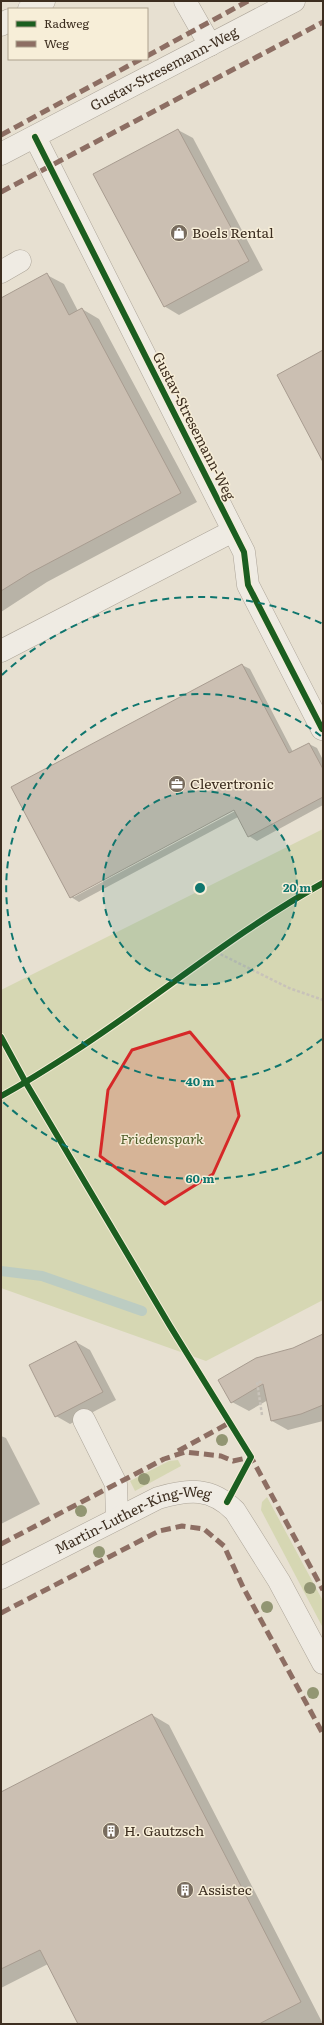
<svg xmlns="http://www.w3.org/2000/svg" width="324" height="2025" font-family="Literata,serif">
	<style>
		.green { fill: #d6d7b3 }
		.shadow { fill: #0003; fill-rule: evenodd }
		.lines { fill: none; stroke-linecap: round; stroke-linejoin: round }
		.stream { stroke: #bcccc2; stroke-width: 10 }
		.building { fill: #cbbfb2; stroke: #a89c90 }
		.minor-casing { stroke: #ada599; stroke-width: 23 }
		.path { stroke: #c8c2b9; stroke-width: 2.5; stroke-dasharray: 3 2; stroke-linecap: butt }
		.minor { stroke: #efebe3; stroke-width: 22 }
		.quiet { stroke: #8d6e63; stroke-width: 5; stroke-dasharray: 10 5; stroke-linecap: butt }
		.cycleway-casing { stroke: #f7eed8; stroke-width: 8 }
		.cycleway { stroke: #1b5e20; stroke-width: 6 }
		.tree { fill: #929673 }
		.marked { fill: #d62828; fill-opacity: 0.2; stroke: #d62828; stroke-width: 3; stroke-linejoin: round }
		.ring { fill: none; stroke: #0f766e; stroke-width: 2; stroke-dasharray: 7 5 }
		.labels { text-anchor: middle; stroke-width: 3; stroke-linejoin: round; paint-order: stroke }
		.street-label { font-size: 14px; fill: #3d2e20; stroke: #f7eed8 }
		.poi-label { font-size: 14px; fill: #3d2e20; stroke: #f7eed8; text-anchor: start }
		.park-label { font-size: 14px; font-style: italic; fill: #4d5a26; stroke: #f7eed8 }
		.centre { fill: #0f766e; stroke: #f7eed8; stroke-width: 2 }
		.ring-label { font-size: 12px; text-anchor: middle; font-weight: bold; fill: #0f766e; stroke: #f7eed8; stroke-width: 3; stroke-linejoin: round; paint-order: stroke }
	</style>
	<rect width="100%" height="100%" fill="#e7e0d1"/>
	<g class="green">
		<path d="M323 829V1300L206 1361 1 1288V990Z"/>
		<path d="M178 1460 181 1466 135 1491 130 1481 169 1461Z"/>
		<path d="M267 1497 323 1601V1628L261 1510 262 1502Z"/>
	</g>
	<g class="shadow">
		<path d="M178 130 193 138 263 270 179 315 164 306Z"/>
		<path d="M47 275 64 284 78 311 82 309 99 319 197 502 47 582 1 612V299Z"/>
		<path d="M242 665 250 669 293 752 309 744 317 748 323 760V805L257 841 249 836 238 817 79 902 71 897ZM238 807 239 809 74 897V895Z"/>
		<path d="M323 1336V1421L288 1430 272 1421 268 1400 249 1411 232 1402 293 1349Z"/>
		<path d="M76 1342 90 1350 116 1400 70 1424 56 1416Z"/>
		<path d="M1 1436 6 1438 40 1504 1 1524Z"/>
		<path d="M152 1715 169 1725 323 2024H79L48 1964 1 1988V1793Z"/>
	</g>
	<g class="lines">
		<path class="stream" d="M1 1271 42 1276 142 1311"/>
	</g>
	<g class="building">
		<path d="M178 129 249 261 164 307 93 174Z"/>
		<path d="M47 273 69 315 82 308 181 493 30 573 1 591V298Z"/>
		<path d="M323 350V462L277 375Z"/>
		<path d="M242 664 289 753 309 743 323 769V797L248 837 234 810 70 898 11 787Z"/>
		<path d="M323 1334V1405L301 1414 271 1421 263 1384 231 1403 218 1380 256 1358 293 1348Z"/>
		<path d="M76 1341 103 1392 55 1417 29 1365Z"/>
		<path d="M152 1714 301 2002 259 2024H78L40 1950 1 1969V1792Z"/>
	</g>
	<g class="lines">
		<defs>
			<g id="minor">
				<path d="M185 1 210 45"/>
				<path d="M29 9 44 1"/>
				<path d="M1 25 9 20"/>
				<path d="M35 137 244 552 248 585 322 729"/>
				<path id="s1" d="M1 154 294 1"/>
				<path d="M1 272 20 261"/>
				<path d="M1 651 233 531"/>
				<path d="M84 1420 116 1484 117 1518"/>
				<path id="s2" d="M1 1578 158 1498C189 1489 211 1487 235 1511L279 1581 323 1663"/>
			</g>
		</defs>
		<use href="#minor" class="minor-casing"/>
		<g class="path">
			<path d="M216 952 289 988 323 1000"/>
			<path d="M262 1415 257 1382H263"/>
		</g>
		<use href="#minor" class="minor"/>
		<g class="quiet">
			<path d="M147 56 248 1"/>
			<path d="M1 135 141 59"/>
			<path d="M1 192 323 22"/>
			<path d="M178 1451 229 1423"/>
			<path d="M1 1544 164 1459 185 1452 221 1456 233 1461 251 1457 323 1590"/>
			<path d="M1 1613 159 1531 182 1526 204 1529 224 1546 243 1587 323 1734"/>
		</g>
		<defs>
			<g id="cycleway">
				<path d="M35 137 244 552 248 585 322 729"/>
				<path d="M1 1037 26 1083 170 1326 251 1457 227 1502"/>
				<path d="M1 1096C29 1081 55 1064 81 1047 163 993 238 930 323 883"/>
			</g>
		</defs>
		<use href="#cycleway" class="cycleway-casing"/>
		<use href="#cycleway" class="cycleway"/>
	</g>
	<g class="tree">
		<circle cx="222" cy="1440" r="6"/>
		<circle cx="144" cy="1479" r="6"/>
		<circle cx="81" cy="1511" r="6"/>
		<circle cx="99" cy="1552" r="6"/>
		<circle cx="310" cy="1588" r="6"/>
		<circle cx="267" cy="1607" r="6"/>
		<circle cx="313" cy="1693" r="6"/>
	</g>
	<path class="marked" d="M190 1032 232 1082 239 1116 213 1174 165 1204 100 1156 108 1090 132 1050Z"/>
	<circle cx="200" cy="888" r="97" fill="#0f766e" fill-opacity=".12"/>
	<g class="ring">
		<circle cx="200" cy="888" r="97"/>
		<path d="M322 1039A194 194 0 1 1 322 737"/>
		<path d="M323 1152A291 291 0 0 1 2 1101M2 675A291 291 0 0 1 323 624"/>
	</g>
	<defs>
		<symbol id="shop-disc" viewBox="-11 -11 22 22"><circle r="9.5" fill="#786c5e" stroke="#f7eed8"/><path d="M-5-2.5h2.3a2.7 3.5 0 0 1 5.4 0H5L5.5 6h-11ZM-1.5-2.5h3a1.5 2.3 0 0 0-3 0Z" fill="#fff"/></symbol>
		<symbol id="office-disc" viewBox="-11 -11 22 22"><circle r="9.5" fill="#786c5e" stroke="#f7eed8"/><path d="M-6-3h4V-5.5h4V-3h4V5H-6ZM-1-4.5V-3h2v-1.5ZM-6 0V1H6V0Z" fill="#fff"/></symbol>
		<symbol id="building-disc" viewBox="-11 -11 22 22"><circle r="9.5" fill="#786c5e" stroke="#f7eed8"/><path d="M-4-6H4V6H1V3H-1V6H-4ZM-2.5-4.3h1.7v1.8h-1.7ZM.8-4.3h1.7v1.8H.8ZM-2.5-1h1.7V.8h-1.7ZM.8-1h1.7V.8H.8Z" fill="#fff"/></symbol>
	</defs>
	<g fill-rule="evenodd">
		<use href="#shop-disc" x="169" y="223" width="20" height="20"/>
		<use href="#office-disc" x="167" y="774" width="20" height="20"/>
		<use href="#building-disc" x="101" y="1821" width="20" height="20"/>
		<use href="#building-disc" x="175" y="1880" width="20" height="20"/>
	</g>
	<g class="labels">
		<g class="street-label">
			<text dy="5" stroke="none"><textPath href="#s1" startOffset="184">Gustav-Stresemann-Weg</textPath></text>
			<text transform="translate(194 426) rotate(63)" y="5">Gustav-Stresemann-Weg</text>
			<text dy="5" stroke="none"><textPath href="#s2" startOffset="146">Martin-Luther-King-Weg</textPath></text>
		</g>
		<g class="poi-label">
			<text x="192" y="238">Boels Rental</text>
			<text x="190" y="789">Clevertronic</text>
			<text x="124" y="1836">H. Gautzsch</text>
			<text x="198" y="1895">Assistec</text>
		</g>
		<g class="park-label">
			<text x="162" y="1144">Friedenspark</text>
		</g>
	</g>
	<circle cx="200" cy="888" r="6" class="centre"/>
	<g class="ring-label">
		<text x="297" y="892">20 m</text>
		<text x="200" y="1086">40 m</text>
		<text x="200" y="1183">60 m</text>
	</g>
	<rect width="324" height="2025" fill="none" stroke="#3d2e20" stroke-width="4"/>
	<rect x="8" y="8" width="140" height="52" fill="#f7eed8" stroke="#ada18e"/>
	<rect x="16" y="21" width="20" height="6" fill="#1b5e20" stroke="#ada18e"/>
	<text x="44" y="28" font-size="12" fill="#3d2e20">Radweg</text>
	<rect x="16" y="41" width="20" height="6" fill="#8d6e63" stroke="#ada18e"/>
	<text x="44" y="48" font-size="12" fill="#3d2e20">Weg</text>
</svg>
